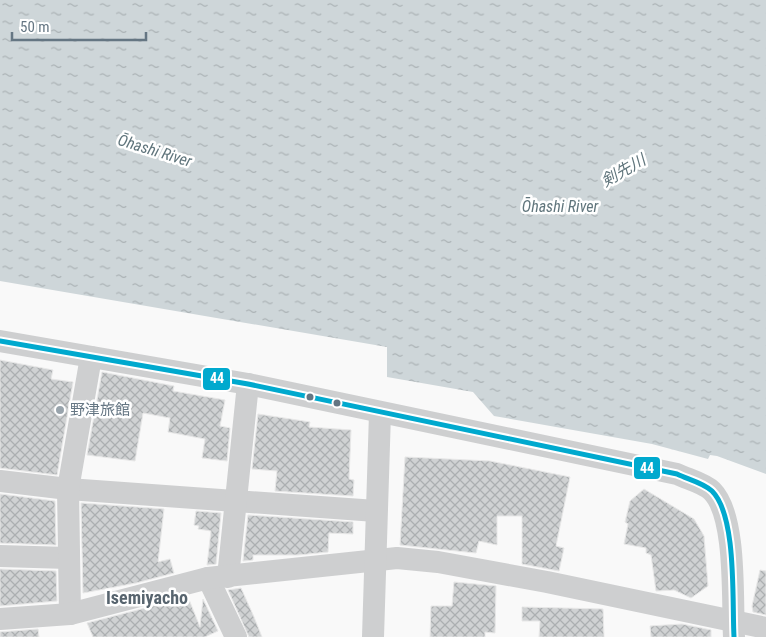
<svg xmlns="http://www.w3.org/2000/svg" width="766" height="637" font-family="'Roboto Condensed','Noto Sans JP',sans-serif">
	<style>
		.water { fill: url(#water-ripples) }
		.building { fill: url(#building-cross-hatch); stroke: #e8e8e8 }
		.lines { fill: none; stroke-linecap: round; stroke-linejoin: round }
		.minor { stroke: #cecfd0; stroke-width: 22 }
		.bus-1-casing { stroke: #fff; stroke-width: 9 }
		.bus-1 { stroke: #00a9ce; stroke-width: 5 }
		.bus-dot { fill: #657683; stroke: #fff; stroke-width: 2 }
		.poi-dot { fill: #99a4ac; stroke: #fff; stroke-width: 2 }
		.labels { text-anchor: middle; stroke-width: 5; stroke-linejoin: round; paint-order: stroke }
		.poi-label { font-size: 15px; fill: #657683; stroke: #fff; text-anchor: start }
		.water-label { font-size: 16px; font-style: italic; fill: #60757c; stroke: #fff }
		.quarter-label { font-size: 18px; font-weight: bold; fill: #57646e; stroke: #fff }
		.line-badge { stroke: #fff; stroke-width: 2 }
		.badge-label { font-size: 14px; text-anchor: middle; font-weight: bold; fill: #fff }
	</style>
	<defs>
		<pattern id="water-ripples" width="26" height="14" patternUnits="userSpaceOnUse" patternTransform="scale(1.25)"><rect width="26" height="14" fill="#ced6d9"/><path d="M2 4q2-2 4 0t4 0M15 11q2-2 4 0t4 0" fill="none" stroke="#abb2b5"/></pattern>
		<pattern id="building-cross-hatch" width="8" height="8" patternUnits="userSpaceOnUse" patternTransform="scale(1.25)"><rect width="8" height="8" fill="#d0d2d3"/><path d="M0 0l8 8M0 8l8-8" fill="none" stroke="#acafb1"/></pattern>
	</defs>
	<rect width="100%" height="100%" fill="#f9f9f9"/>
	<path class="water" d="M0 0H766V474L717 456 710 455 708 459 652 444 494 416 473 392 387 377V347L0 281Z"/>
	<g class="building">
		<path d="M0 360 53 370 51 379 73 382 57 475 0 468Z"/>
		<path d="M102 372 174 386 173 391 225 400 220 426 230 428 227 461 202 458 205 439 168 432 170 418 143 413 135 461 87 455Z"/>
		<path d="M258 414 310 422 309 427 351 430 349 479 354 480 353 496 275 491 277 471 252 469Z"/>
		<path d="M405 457 490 461 570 477 556 546 564 548 559 571 522 564V516H497V545L479 541 476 553 400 545Z"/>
		<path d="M644 489 694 519 704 536 708 586 691 598 674 590 656 591 651 555 646 553V548L624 544 628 524 625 522 630 501Z"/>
		<path d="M0 494 55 501 56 545 0 543Z"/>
		<path d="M81 503 164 509 158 562 170 559 174 573 136 583 83 593Z"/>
		<path d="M196 511 221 513 216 564 207 565 211 531 198 529 199 526 194 525Z"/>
		<path d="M248 515 353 522V534L329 533 328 552 298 555H253V560L243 561Z"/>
		<path d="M0 569 56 571 57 601 0 606Z"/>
		<path d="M760 570 766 571V615L753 612 752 606Z"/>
		<path d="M454 582 496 586 495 633 485 632V637H430L431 606H452Z"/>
		<path d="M241 588 254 617 262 637H249L228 590Z"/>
		<path d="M188 597 200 627 203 599 218 631 205 637H93L87 623Z"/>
		<path d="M522 607 603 609 604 637H539L540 621H522Z"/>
		<path d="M682 624 711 630V637H651L650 626Z"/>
		<path d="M38 629 39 637H0V632Z"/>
	</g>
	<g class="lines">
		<g class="minor">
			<path d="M0 341 248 384 677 474C687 479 704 483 712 491 737 516 732 600 734 637"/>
			<path d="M0 481 68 489 376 511"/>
			<path d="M0 556 68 558"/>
			<path d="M228 577 248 384"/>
			<path d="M208 578 236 637"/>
			<path d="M70 614 68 489 91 357"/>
			<path d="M0 619 70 614 208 578 397 558 438 562 547 582 766 628"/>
			<path d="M373 637 380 413"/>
		</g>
		<defs>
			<path id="bus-1" d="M0 341 248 384 677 474C687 479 704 483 712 491 737 516 732 600 734 637"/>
		</defs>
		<use href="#bus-1" class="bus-1-casing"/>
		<use href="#bus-1" class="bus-1"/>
	</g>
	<g class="bus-dot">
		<circle cx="310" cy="397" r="4.5"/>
		<circle cx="337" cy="403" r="4.5"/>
	</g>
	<circle class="poi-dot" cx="60" cy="410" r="5"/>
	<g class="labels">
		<g class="poi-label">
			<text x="70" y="415">野津旅館</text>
		</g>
		<g class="water-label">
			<text transform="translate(155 150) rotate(17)" y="6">Ōhashi River</text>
			<text transform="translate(623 170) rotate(-30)" y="6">剣先川</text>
			<text x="560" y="212">Ōhashi River</text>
		</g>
		<g class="quarter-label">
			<text x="147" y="604">Isemiyacho</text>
		</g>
	</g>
	<g class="line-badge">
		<rect x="202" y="367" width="29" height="24" rx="5" fill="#00a9ce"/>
		<rect x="633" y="456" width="28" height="24" rx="5" fill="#00a9ce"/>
	</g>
	<g class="badge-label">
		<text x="217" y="383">44</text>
		<text x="647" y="473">44</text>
	</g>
	<path d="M12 32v8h134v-8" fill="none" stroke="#657683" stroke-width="2.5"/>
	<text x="20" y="32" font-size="15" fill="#657683" stroke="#ffffff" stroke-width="4" paint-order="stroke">50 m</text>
</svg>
